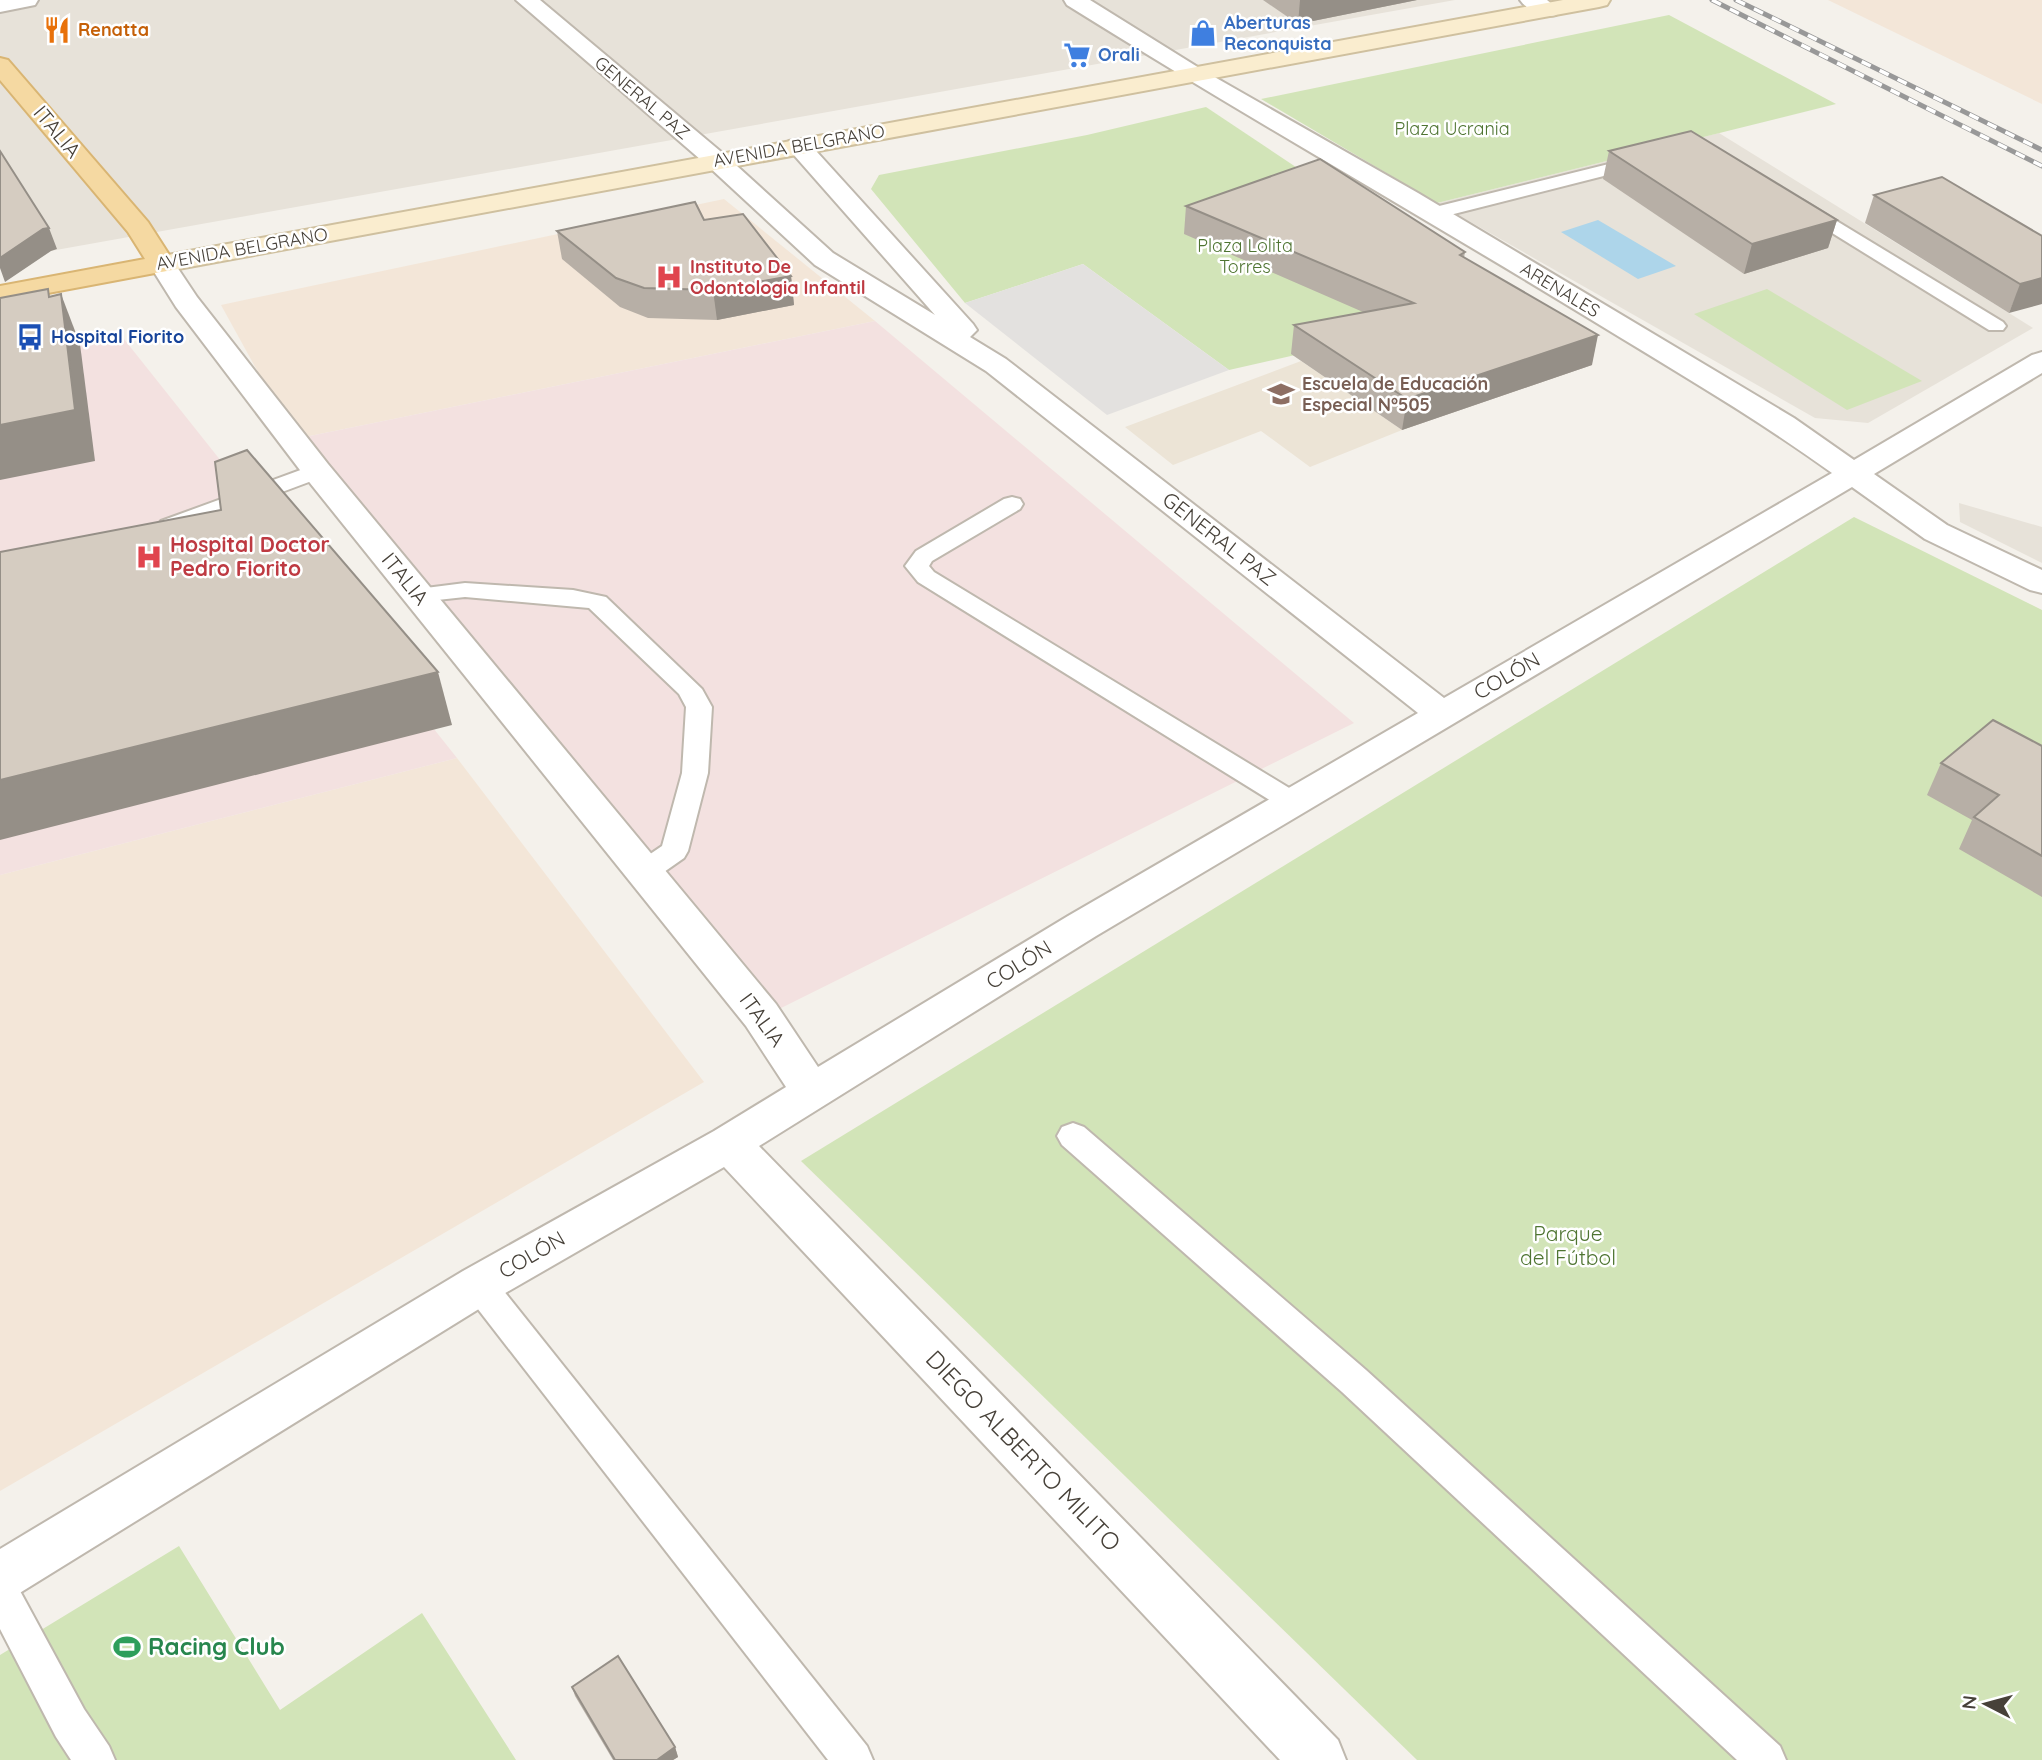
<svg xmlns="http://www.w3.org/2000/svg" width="2042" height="1760" font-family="Quicksand,sans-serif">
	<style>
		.residential { fill: #e7e2d9 }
		.commercial { fill: #f3e6d8 }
		.education { fill: #ece4d6 }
		.medical { fill: #f3e1e0 }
		.green { fill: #d2e4b8 }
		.parking { fill: #e3e1df }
		.water { fill: #add5ea }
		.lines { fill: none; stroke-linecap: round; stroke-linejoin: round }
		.service-casing { stroke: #bfb8ae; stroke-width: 4 }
		.minor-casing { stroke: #bfb8ae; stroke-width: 4 }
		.secondary-casing { stroke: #cfc09f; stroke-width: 4 }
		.primary-casing { stroke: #d9b573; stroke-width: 4 }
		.service { fill: #fff; fill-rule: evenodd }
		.minor { fill: #fff; fill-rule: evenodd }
		.secondary { fill: #faedcf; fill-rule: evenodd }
		.primary { fill: #f5d9a2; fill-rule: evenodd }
		.rail-casing { stroke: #989898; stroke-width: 5 }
		.rail { stroke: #fff; stroke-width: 3.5; stroke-dasharray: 10; stroke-linecap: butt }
		.wall { fill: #b7afa6 }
		.shaded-wall { fill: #958f87 }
		.building { fill: #d5ccc1; stroke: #958f87; stroke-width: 2 }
		.labels { text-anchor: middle; stroke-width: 5; stroke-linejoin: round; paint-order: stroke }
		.far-shop-label { font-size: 18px; font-weight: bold; fill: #366cbe; stroke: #fff; text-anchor: start }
		.far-food-label { font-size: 18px; font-weight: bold; fill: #c56008; stroke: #fff; text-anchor: start }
		.far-street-label { font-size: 18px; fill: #474139; stroke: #fff }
		.far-park-label { font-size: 18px; fill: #4e7431; stroke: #fff }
		.far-health-label { font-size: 18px; font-weight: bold; fill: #be3a42; stroke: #fff; text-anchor: start }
		.far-transit-label { font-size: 18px; font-weight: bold; fill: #164399; stroke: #fff; text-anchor: start }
		.far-education-label { font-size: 18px; font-weight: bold; fill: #785e54; stroke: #fff; text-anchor: start }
		.street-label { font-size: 21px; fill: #474139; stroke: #fff }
		.health-label { font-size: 21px; font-weight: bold; fill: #be3a42; stroke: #fff; text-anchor: start }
		.park-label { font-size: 21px; fill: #4e7431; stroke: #fff }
		.near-street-label { font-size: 24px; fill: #474139; stroke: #fff }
		.near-leisure-label { font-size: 24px; font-weight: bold; fill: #27864d; stroke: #fff; text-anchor: start }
	</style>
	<rect width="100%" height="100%" fill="#f4f1eb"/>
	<g class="residential">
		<path d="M0 0H1455L0 260Z"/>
		<path d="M1719 133 2009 313 2033 328 1868 423 1815 418 1437 203Z"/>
		<path d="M1959 503 2042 527V563L1960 522Z"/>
	</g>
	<g class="commercial">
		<path d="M1828 0H2042V104Z"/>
		<path d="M724 199 875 321 295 439 221 305Z"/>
		<path d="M457 758 704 1082 0 1491V875Z"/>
	</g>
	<path class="education" d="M1301 361 1402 430 1310 467 1261 431 1173 465 1125 427Z"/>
	<g class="medical">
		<path d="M875 321 1354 723 767 1015 295 439Z"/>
		<path d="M120 334 457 758 0 875V355Z"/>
	</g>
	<g class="green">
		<path d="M1669 15 1836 104 1437 203 1261 99Z"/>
		<path d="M1206 107 1506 307 1229 370 1083 264 965 303 871 189 879 175 1087 135Z"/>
		<path d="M1767 289 1922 381 1847 410 1694 314Z"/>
		<path d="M1854 517 2042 610V1760H1417L801 1161Z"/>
		<path d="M179 1546 280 1710 422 1613 516 1760H0V1655Z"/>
	</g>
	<path class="parking" d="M1083 264 1229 370 1107 415 965 303Z"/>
	<path class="water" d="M1598 220 1676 266 1638 279 1561 232Z"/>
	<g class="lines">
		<defs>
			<g id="service">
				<path d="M1641 156 1647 157 1650 161 1647 165 1434 219 1425 213 1427 209Z"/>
				<path d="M1802 200 2003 322 2006 326 2003 330H1989L1795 210 1793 206Z"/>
				<path d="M317 464 325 466 328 471 325 476 177 531H161L157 526 161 521Z"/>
				<path d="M1012 497 1020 499 1023 504 1020 509 932 561 929 566 934 572 1304 797 1307 803 1304 809 1294 812 1284 809 918 582 905 566 916 551 1004 499Z"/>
				<path d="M465 583 573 590 606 597 702 689 712 707 708 773 688 851 684 858 654 879 644 882 634 879 630 872 634 865 662 846 682 773 686 707 679 694 589 608 465 597 419 602 410 600 407 595 410 590Z"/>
				<path d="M1073 1123 1084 1127 1366 1370 1780 1746 1786 1760H1737L1342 1392 1062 1145 1057 1136 1062 1127Z"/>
				<path d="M479 1271 491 1275 867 1746 873 1760H828L467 1295 462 1285 467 1275Z"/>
				<path d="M0 1573 13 1578 84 1709 109 1746 115 1760H71L56 1737 0 1629Z"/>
			</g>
			<g id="minor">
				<path d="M0 0H38L35 5 0 12Z"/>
				<path d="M516 0H540L726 156 833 253 935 315 786 146 789 141 798 139 807 141 973 324 977 330 970 337 1006 359 1444 698 1832 473C1756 418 1675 371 1595 322 1420 215 1241 114 1067 5L1064 0H1090L1204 71 1418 193 1794 418 1854 460 2032 355 2042 352V373L1874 474 1947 525 2042 570V593L2030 590 1925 539 1852 487 1096 936 759 1146 1338 1740 1346 1760H1280L724 1167 495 1299 18 1594 0 1602V1549L463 1271 714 1131 786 1087 746 1026 306 478 176 307 149 264 153 258 162 256 171 258 197 297 328 464 776 1004 818 1067 1068 916 1418 713 986 371 815 265 708 166Z"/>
				<path d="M1520 0H1547L1559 10 1556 15C1543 18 1528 11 1520 0Z"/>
			</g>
			<path id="secondary" d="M1563 0H1610L1607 5 1599 7 162 272 153 270 149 264 153 258 162 256Z"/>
			<path id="primary" d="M0 58 8 60 148 222 175 264 171 270 0 302V286L145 259 128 232 0 80Z"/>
		</defs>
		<use href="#service" class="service-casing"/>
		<use href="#minor" class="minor-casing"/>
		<use href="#secondary" class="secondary-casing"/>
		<use href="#primary" class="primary-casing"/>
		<use href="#service" class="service"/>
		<use href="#minor" class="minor"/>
		<use href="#secondary" class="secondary"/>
		<use href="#primary" class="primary"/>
		<defs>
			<g id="rail">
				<path d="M1712 0 2042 166"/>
				<path d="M1736 0 2042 150"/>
			</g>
		</defs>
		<use href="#rail" class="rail-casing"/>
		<use href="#rail" class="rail"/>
	</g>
	<g class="wall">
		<path d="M1263 0H1417L1298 24Z"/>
		<path d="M1609 151 1837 220 1828 248 1744 274 1603 179Z"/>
		<path d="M1874 195 2042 236 2009 313 1865 223Z"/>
		<path d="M1186 206 1465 252 1464 258 1592 365 1402 430 1291 354 1294 325 1363 312 1184 234Z"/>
		<path d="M704 220 791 276 794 305 717 320 648 318 620 307 562 259 557 231Z"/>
		<path d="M2042 746V897L1959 849 1972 820 1927 795 1941 763Z"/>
		<path d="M572 1687 675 1747 678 1757 673 1760H613L575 1696Z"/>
	</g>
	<g class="shaded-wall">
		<path d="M1300 0H1417L1298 24Z"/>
		<path d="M1837 220 1828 248 1744 274 1752 244Z"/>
		<path d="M49 228 57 249 51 251 5 282 0 268V252L43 229Z"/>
		<path d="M791 276 794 305 717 320 713 290Z"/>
		<path d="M2042 278V304L2009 313 2020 284Z"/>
		<path d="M61 294 80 344 95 461 0 480V425Z"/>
		<path d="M1598 335 1592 365 1402 430 1407 399Z"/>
		<path d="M438 672 452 725 0 840V780Z"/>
		<path d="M675 1747 678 1757 673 1760H657Z"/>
	</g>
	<g class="building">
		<path d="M1691 131 1837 220 1752 244 1609 151Z"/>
		<path d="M0 151 49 228 43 229 0 258Z"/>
		<path d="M1320 159 1465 252 1460 255 1598 335 1407 399 1294 325 1414 303 1186 206Z"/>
		<path d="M1942 177 2042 236V278L2020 284 1874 195Z"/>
		<path d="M695 202 704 220 743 214 791 276 713 290 644 288 616 278 557 231Z"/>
		<path d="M48 289 49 297 61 294 75 410 0 425V298Z"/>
		<path d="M247 450 438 672 0 780V552L221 510 215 462Z"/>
		<path d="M1993 720 2042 746V856L1974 817 1999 795 1941 763Z"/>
		<path d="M618 1656 675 1747 657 1760H615L572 1687Z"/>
	</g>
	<defs>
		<symbol id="restaurant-bare" viewBox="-9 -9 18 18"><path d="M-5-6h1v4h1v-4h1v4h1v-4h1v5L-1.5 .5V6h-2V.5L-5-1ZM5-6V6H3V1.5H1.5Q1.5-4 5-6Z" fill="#e8710a" stroke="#fff" stroke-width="2.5" paint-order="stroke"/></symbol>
		<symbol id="shop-bare" viewBox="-9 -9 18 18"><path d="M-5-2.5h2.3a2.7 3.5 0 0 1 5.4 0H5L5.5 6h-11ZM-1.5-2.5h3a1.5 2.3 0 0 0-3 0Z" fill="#3f7fe0" stroke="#fff" stroke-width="2.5" paint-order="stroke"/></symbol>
		<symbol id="supermarket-bare" viewBox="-9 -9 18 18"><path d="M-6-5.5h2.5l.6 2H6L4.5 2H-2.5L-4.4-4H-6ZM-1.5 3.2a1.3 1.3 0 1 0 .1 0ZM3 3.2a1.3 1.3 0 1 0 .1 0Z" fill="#3f7fe0" stroke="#fff" stroke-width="2.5" paint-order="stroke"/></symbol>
		<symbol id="hospital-bare" viewBox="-9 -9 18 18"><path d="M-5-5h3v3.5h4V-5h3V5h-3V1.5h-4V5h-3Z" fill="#e0444e" stroke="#fff" stroke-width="2.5" paint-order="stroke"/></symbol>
		<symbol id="bus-bare" viewBox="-9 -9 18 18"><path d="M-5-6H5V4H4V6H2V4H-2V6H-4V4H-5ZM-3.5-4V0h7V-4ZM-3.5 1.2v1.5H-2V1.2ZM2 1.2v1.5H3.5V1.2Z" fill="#1a4fb4" stroke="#fff" stroke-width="2.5" paint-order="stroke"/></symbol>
		<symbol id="school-bare" viewBox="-9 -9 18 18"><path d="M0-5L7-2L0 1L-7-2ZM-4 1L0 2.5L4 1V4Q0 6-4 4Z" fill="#8d6e63" stroke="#fff" stroke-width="2.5" paint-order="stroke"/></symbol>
		<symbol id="stadium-bare" viewBox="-9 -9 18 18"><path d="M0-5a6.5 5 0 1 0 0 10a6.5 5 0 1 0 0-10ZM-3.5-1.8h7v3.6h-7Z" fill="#2e9e5b" stroke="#fff" stroke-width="2.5" paint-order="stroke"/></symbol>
	</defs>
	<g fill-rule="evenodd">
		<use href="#restaurant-bare" x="38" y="11" width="38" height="38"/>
		<use href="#shop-bare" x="1184" y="14" width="38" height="38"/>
		<use href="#supermarket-bare" x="1058" y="36" width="38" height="38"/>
		<use href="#hospital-bare" x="650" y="258" width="38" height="38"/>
		<use href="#bus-bare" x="11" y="318" width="38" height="38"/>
		<use href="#school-bare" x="1262" y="375" width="38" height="38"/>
		<use href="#hospital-bare" x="130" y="538" width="38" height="38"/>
		<use href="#stadium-bare" x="108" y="1628" width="38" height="38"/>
	</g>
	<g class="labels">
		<g class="far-shop-label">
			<text x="1224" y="29">Aberturas<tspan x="1224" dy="21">Reconquista</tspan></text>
			<text x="1098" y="61">Orali</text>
		</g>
		<g class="far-food-label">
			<text x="78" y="36">Renatta</text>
		</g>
		<g class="far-street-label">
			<text transform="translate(642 98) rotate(40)" y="6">GENERAL PAZ</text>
			<text transform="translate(799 146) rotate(-10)" y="6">AVENIDA BELGRANO</text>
			<text transform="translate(242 249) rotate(-10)" y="6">AVENIDA BELGRANO</text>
			<text transform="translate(1560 290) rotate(31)" y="6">ARENALES</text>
		</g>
		<g class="far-park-label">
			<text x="1452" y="135">Plaza Ucrania</text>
			<text x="1245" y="252">Plaza Lolita<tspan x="1245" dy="21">Torres</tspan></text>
		</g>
		<g class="far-health-label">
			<text x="690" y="273">Instituto De<tspan x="690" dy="21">Odontologia Infantil</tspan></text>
		</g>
		<g class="far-transit-label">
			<text x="51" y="343">Hospital Fiorito</text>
		</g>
		<g class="far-education-label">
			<text x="1302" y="390">Escuela de Educación<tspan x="1302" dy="21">Especial N°505</tspan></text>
		</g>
		<g class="street-label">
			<text transform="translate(57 132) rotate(50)" y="7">ITALIA</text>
			<text transform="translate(1219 539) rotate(38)" y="7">GENERAL PAZ</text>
			<text transform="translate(405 579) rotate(51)" y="7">ITALIA</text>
			<text transform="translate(1507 676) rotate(-30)" y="7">COLÓN</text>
			<text transform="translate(1019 965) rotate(-32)" y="7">COLÓN</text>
			<text transform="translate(762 1020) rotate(54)" y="7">ITALIA</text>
			<text transform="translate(532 1255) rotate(-30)" y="7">COLÓN</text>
		</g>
		<g class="health-label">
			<text x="170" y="552">Hospital Doctor<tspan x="170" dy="24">Pedro Fiorito</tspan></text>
		</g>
		<g class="park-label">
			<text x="1568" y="1241">Parque<tspan x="1568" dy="24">del Fútbol</tspan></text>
		</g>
		<g class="near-street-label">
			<text transform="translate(1023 1451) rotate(46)" y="8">DIEGO ALBERTO MILITO</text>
		</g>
		<g class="near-leisure-label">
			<text x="148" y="1655">Racing Club</text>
		</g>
	</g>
	<g transform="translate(1986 1704) rotate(276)" stroke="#ffffff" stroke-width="5" paint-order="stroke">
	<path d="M0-5L12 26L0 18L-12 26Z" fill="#474139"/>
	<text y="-10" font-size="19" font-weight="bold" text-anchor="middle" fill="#474139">N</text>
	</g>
</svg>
